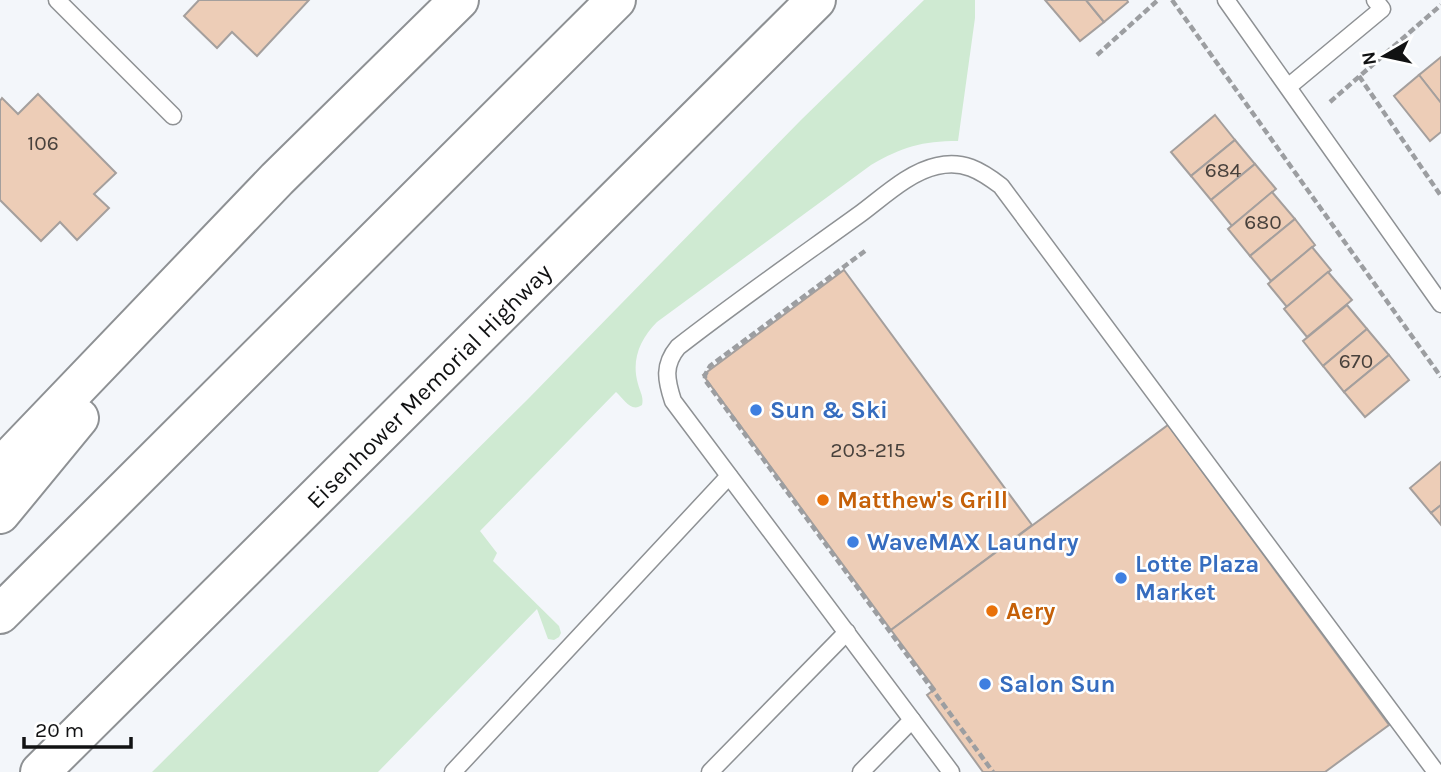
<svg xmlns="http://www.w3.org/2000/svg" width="1441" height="772" font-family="Karla,sans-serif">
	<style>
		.green { fill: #cfead2 }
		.building { fill: #edcdb7; stroke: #a49f9d; stroke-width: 2 }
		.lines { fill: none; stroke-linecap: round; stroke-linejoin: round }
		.service-casing { stroke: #8e9194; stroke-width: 19 }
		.motorway-casing { stroke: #8e9194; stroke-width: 42 }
		.path { stroke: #9c9ea1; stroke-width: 4.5; stroke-dasharray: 7 3.5; stroke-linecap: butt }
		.service { stroke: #fff; stroke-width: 16 }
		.motorway { stroke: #fff; stroke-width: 38 }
		.shop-dot { fill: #3f7fe0; stroke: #fff; stroke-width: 2.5 }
		.food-dot { fill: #e8710a; stroke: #fff; stroke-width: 2.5 }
		.labels { text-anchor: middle; stroke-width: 5; stroke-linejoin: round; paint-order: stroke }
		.number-label { font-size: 21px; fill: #48413c }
		.street-label { font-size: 24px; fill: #111213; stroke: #fff }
		.shop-label { font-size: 24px; font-weight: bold; fill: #366cbe; stroke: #fff; text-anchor: start }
		.food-label { font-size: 24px; font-weight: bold; fill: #c56008; stroke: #fff; text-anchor: start }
	</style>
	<rect width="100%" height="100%" fill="#f3f6fa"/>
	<path class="green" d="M924 0H975V18L958 141C922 141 902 147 871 165L657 322C640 339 631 360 638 384 640 392 644 397 642 405 631 413 624 399 616 392L480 531 497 553 493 561 559 626 561 633 559 637 554 640 548 639 537 609 378 772H152L528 399 801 120Z"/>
	<g class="building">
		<path d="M199 0H309L257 56 232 32 217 48 184 16Z"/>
		<path d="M1045 0H1086L1104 22 1080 41Z"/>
		<path d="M1086 0H1127L1128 2 1104 22Z"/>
		<path d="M1441 57V103L1419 75Z"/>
		<path d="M1419 75 1441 103V132L1430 141 1394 96Z"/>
		<path d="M38 94 116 173 94 194 109 208 77 240 60 222 41 241 0 200V101L2 98 18 114Z"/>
		<path d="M1215 115 1235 140 1191 176 1171 152Z"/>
		<path d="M1235 140 1255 164 1211 200 1191 176Z"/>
		<path d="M1255 164 1276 189 1232 226 1211 200Z"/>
		<path d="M1272 192 1295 219 1250 256 1228 229Z"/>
		<path d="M1295 219 1315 245 1271 281 1250 256Z"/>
		<path d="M1312 247 1331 270 1287 307 1268 284Z"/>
		<path d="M844 270 1032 525 891 630 703 375Z"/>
		<path d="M1328 272 1352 300 1307 337 1284 309Z"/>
		<path d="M1347 305 1367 329 1323 366 1303 341Z"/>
		<path d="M1367 329 1389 355 1344 392 1323 366Z"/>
		<path d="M1389 355 1409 380 1365 417 1344 392Z"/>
		<path d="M1168 425 1389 725 1325 772H983L927 695 935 689 891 630Z"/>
		<path d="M1441 462V505L1431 513 1410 488Z"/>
		<path d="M1441 505V525L1431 513Z"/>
	</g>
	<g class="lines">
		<defs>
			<g id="service">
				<path d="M57 0 173 116"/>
				<path d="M1226 0 1441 304"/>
				<path d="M1288 87 1382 9 1375 0"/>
				<path d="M453 772 729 476"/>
				<path d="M710 772 847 632"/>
				<path d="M861 772 912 720"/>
				<path d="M951 772 673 401C666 380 663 365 678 347 737 301 799 258 860 214 883 197 909 172 937 166 963 160 980 170 1001 186L1436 772"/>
			</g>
			<g id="motorway">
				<path d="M0 468 277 179 459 0"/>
				<path d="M0 514 79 418"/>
				<path d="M0 614 616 0"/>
				<path d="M40 772 816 0"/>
			</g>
		</defs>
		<use href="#service" class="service-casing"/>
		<use href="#motorway" class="motorway-casing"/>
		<g class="path">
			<path d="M1172 0 1441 377"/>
			<path d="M1097 55 1158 0"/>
			<path d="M1359 76 1441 196"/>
			<path d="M1330 102 1441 5"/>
			<path d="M865 251 710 366 705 375V380L993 772"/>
		</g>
		<use href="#service" class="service"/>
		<use href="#motorway" class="motorway"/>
	</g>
	<g class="shop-dot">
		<circle cx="756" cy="410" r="7"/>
		<circle cx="853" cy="542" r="7"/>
		<circle cx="1121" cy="578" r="7"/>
		<circle cx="985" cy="684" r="7"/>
	</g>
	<g class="food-dot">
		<circle cx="823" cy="500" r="7"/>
		<circle cx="992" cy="611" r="7"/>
	</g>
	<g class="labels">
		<g class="number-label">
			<text x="43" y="150">106</text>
			<text x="1223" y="177">684</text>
			<text x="1263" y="229">680</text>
			<text x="1356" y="368">670</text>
			<text x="868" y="457">203-215</text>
		</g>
		<g class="street-label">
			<text transform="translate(429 386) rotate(-45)" y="8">Eisenhower Memorial Highway</text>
		</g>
		<g class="shop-label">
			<text x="770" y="418">Sun &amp; Ski</text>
			<text x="867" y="550">WaveMAX Laundry</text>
			<text x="1135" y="572">Lotte Plaza<tspan x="1135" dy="28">Market</tspan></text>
			<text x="999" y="692">Salon Sun</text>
		</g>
		<g class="food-label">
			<text x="837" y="508">Matthew's Grill</text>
			<text x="1006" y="619">Aery</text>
		</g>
	</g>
	<g transform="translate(1385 56) rotate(261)" stroke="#ffffff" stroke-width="5" paint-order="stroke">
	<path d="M0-5L12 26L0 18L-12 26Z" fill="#111213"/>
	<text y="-10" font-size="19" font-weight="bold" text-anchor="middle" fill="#111213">N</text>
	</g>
	<path d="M24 737v10h107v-10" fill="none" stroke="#111213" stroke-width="3.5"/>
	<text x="35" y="737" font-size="21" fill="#111213" stroke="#ffffff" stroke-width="5" paint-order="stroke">20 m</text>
</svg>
